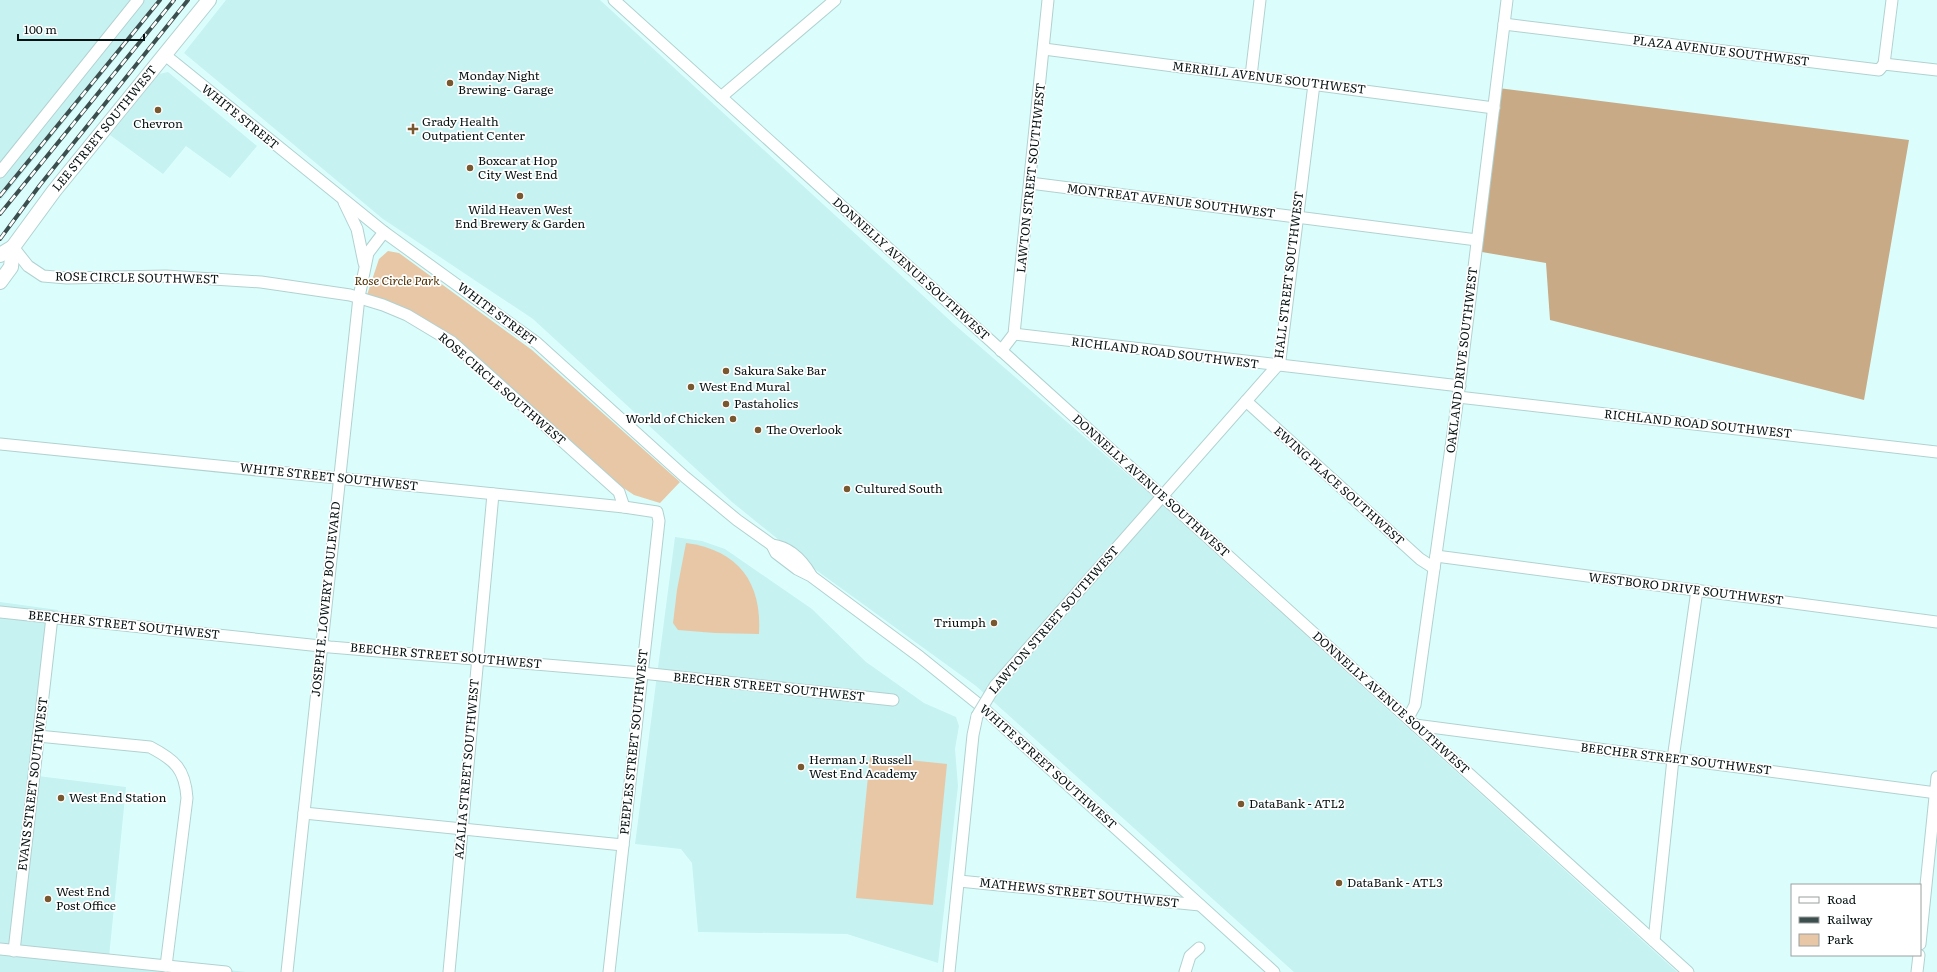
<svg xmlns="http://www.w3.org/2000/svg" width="1937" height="972" font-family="Literata,serif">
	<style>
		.built { fill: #c6f2f1 }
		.green { fill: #e7c7a5 }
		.forest { fill: #c9aa87 }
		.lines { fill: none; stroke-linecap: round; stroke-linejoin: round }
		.minor-casing { stroke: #b0d2d1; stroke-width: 13 }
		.major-casing { stroke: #b0d2d1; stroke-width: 16 }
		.minor { stroke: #fff; stroke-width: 11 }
		.major { stroke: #fff; stroke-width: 14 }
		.rail-casing { stroke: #3c4e4d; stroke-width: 4 }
		.rail { stroke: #fff; stroke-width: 2.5; stroke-dasharray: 8; stroke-linecap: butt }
		.minor-bridge-casing { stroke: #b0d2d1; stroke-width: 13; stroke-linecap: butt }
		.minor-bridge { stroke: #fff; stroke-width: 11 }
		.poi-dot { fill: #79572f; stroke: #fff; stroke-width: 1.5 }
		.labels { text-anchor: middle; stroke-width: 3.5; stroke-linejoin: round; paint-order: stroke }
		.street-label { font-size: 12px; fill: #061212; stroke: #fff }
		.poi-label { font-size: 12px; fill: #061212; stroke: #fff; text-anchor: start }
		.park-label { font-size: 12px; font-style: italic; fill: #4e2f01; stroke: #fff }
	</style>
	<rect width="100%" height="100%" fill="#dbfefd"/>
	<g class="built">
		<path d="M0 0H163L0 201Z"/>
		<path d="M226 0H600L955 325 1150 494 1677 972H1294L976 686 816 570 732 502 533 319 383 219 184 53Z"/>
		<path d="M168 72 257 146 230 178 186 146 163 174 110 135 159 74Z"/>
		<path d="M675 537 702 541 725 549 812 609 866 662 924 703 956 717 959 726 955 749 958 786 938 963 847 934 698 932 692 863 681 849 635 844Z"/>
		<path d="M0 602 58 610 38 776 126 787 109 957 246 972H0Z"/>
	</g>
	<g class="green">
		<path d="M388 251 399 253 532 350 680 482 660 503 634 495 622 487 466 347 440 328 413 313 367 295 379 259Z"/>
		<path d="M686 543C739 550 762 583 759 634L715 633 678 630 673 623 677 590Z"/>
		<path d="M870 756 947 764 933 905 856 898Z"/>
	</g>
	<path class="forest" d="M1498 88 1909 140 1864 400 1550 320 1546 263 1476 251Z"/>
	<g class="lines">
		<defs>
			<g id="minor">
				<path d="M614 0 1688 972"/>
				<path d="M1504 24 1879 70 1884 64 1937 70"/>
				<path d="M1044 49 1494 108"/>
				<path d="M165 55 384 232 537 343 685 477 737 520 772 545 776 553 797 569 811 576 920 657 982 707 1274 972"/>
				<path d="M1884 64 1892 0"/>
				<path d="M1251 76 1260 0"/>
				<path d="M721 97 835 0"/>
				<path d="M0 172 138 0"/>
				<path d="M1030 183 1477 240"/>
				<path d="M344 202 357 229 364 263"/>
				<path d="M13 247 28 266 43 276 67 278 166 276 261 282 350 295 383 305 407 315 452 342 619 492 624 507"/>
				<path d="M1014 334 1460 386"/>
				<path d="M1001 351 1014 334 1048 0"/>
				<path d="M1458 397 1937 452"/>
				<path d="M1246 401 1420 559 1434 568"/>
				<path d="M0 444 624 507 657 512 659 521 609 972"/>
				<path d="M772 545C789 547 802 560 811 575"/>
				<path d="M1436 556 1937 622"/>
				<path d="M0 612 330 647 642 673 893 700"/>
				<path d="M995 686 1277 366 1280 360 1314 84"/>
				<path d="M1408 718 1415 705 1458 397 1507 0"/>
				<path d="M1415 725 1937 793"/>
				<path d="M38 736 150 747C175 760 185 769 187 798L166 966"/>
				<path d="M304 813 623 845"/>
				<path d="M959 881 1200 905"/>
				<path d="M1654 941 1673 759 1697 590"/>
				<path d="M1920 944 1937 777"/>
				<path d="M0 949 226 972"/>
				<path d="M14 951 52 617"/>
				<path d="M287 972 359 297 368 253 384 232"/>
				<path d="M449 972 493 494"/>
				<path d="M949 972 973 735 977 716"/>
				<path d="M1185 972 1190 956 1199 948"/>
				<path d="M1917 972 1919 955"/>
			</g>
			<g id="major">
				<path id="s1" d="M0 255 13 247 54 191 209 0"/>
				<path d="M0 282 11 267 13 247"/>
			</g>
		</defs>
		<use href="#minor" class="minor-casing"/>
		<use href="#major" class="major-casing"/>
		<use href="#minor" class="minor"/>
		<use href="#major" class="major"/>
		<defs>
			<g id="rail">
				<path d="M0 196 160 0"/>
				<path d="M0 214 174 0"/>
				<path d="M0 239 40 185 188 0"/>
			</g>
		</defs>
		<use href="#rail" class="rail-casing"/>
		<use href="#rail" class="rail"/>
		<defs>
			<path id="minor-bridge" d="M977 716 995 686"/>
		</defs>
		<use href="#minor-bridge" class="minor-bridge-casing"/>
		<use href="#minor-bridge" class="minor-bridge"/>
	</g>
	<g class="poi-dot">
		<circle cx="450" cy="83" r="4"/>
		<circle cx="158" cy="110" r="4"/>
		<path d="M411 123h4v4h4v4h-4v4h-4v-4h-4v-4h4z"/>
		<circle cx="470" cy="168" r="4"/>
		<circle cx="520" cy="196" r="4"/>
		<circle cx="726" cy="371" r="4"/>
		<circle cx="691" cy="387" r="4"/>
		<circle cx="726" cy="404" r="4"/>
		<circle cx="733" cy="419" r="4"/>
		<circle cx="758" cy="430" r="4"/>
		<circle cx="847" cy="489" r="4"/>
		<circle cx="994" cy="623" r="4"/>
		<circle cx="801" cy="767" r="4"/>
		<circle cx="61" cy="798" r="4"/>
		<circle cx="1241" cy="804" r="4"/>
		<circle cx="1339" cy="883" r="4"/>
		<circle cx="48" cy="899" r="4"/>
	</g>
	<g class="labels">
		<g class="street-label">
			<text transform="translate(1721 51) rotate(7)" y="4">PLAZA AVENUE SOUTHWEST</text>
			<text transform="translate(1269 78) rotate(7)" y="4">MERRILL AVENUE SOUTHWEST</text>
			<text transform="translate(240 117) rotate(39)" y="4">WHITE STREET</text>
			<text dy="4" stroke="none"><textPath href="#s1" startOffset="165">LEE STREET SOUTHWEST</textPath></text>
			<text transform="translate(1031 178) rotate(-84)" y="4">LAWTON STREET SOUTHWEST</text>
			<text transform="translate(1171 201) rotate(7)" y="4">MONTREAT AVENUE SOUTHWEST</text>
			<text transform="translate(911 269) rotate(42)" y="4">DONNELLY AVENUE SOUTHWEST</text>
			<text transform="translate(1289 275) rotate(-83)" y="4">HALL STREET SOUTHWEST</text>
			<text transform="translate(137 278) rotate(1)" y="4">ROSE CIRCLE SOUTHWEST</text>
			<text transform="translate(497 314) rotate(37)" y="4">WHITE STREET</text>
			<text transform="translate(1165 353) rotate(7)" y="4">RICHLAND ROAD SOUTHWEST</text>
			<text transform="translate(1462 360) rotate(-83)" y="4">OAKLAND DRIVE SOUTHWEST</text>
			<text transform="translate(502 389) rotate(41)" y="4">ROSE CIRCLE SOUTHWEST</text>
			<text transform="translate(1698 424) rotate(6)" y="4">RICHLAND ROAD SOUTHWEST</text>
			<text transform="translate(329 477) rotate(6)" y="4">WHITE STREET SOUTHWEST</text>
			<text transform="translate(1151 486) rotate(42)" y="4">DONNELLY AVENUE SOUTHWEST</text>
			<text transform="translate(1339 486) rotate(42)" y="4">EWING PLACE SOUTHWEST</text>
			<text transform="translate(1686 589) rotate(7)" y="4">WESTBORO DRIVE SOUTHWEST</text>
			<text transform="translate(326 599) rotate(-84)" y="4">JOSEPH E. LOWERY BOULEVARD</text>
			<text transform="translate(1054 620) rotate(-49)" y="4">LAWTON STREET SOUTHWEST</text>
			<text transform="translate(124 625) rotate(6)" y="4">BEECHER STREET SOUTHWEST</text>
			<text transform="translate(446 656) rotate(5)" y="4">BEECHER STREET SOUTHWEST</text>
			<text transform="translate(769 687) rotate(6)" y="4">BEECHER STREET SOUTHWEST</text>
			<text transform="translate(1391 703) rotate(42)" y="4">DONNELLY AVENUE SOUTHWEST</text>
			<text transform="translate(634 742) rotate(-84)" y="4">PEEPLES STREET SOUTHWEST</text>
			<text transform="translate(1676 759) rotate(7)" y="4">BEECHER STREET SOUTHWEST</text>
			<text transform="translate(1048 767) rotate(42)" y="4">WHITE STREET SOUTHWEST</text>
			<text transform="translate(467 769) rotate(-85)" y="4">AZALIA STREET SOUTHWEST</text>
			<text transform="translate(33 784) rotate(-83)" y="4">EVANS STREET SOUTHWEST</text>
			<text transform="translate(1079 893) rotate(6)" y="4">MATHEWS STREET SOUTHWEST</text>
		</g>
		<g class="poi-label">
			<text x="458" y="80">Monday Night<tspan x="458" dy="14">Brewing- Garage</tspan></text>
			<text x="422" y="126">Grady Health<tspan x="422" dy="14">Outpatient Center</tspan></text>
			<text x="158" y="128" text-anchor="middle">Chevron</text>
			<text x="478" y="165">Boxcar at Hop<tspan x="478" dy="14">City West End</tspan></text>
			<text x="520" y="214" text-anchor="middle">Wild Heaven West<tspan x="520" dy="14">End Brewery &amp; Garden</tspan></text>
			<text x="734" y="375">Sakura Sake Bar</text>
			<text x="699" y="391">West End Mural</text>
			<text x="734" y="408">Pastaholics</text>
			<text x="725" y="423" text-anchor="end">World of Chicken</text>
			<text x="766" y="434">The Overlook</text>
			<text x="855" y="493">Cultured South</text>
			<text x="986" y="627" text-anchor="end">Triumph</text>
			<text x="809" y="764">Herman J. Russell<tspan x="809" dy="14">West End Academy</tspan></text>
			<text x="69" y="802">West End Station</text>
			<text x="1249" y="808">DataBank - ATL2</text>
			<text x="1347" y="887">DataBank - ATL3</text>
			<text x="56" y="896">West End<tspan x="56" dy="14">Post Office</tspan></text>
		</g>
		<g class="park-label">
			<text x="397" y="285">Rose Circle Park</text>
		</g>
	</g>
	<rect x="1791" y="884" width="130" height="72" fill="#ffffff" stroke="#9ba0a0"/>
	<rect x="1799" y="897" width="20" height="6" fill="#ffffff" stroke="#9ba0a0"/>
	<text x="1827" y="904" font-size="12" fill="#061212">Road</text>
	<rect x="1799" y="917" width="20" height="6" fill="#3c4e4d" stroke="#9ba0a0"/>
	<text x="1827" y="924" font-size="12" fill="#061212">Railway</text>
	<rect x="1799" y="934" width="20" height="12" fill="#e7c7a5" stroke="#9ba0a0"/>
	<text x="1827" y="944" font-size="12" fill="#061212">Park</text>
	<path d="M18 34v6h126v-6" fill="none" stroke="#061212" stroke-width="2"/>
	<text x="24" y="34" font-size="12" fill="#061212" stroke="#ffffff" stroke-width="3" paint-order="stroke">100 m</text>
</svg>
